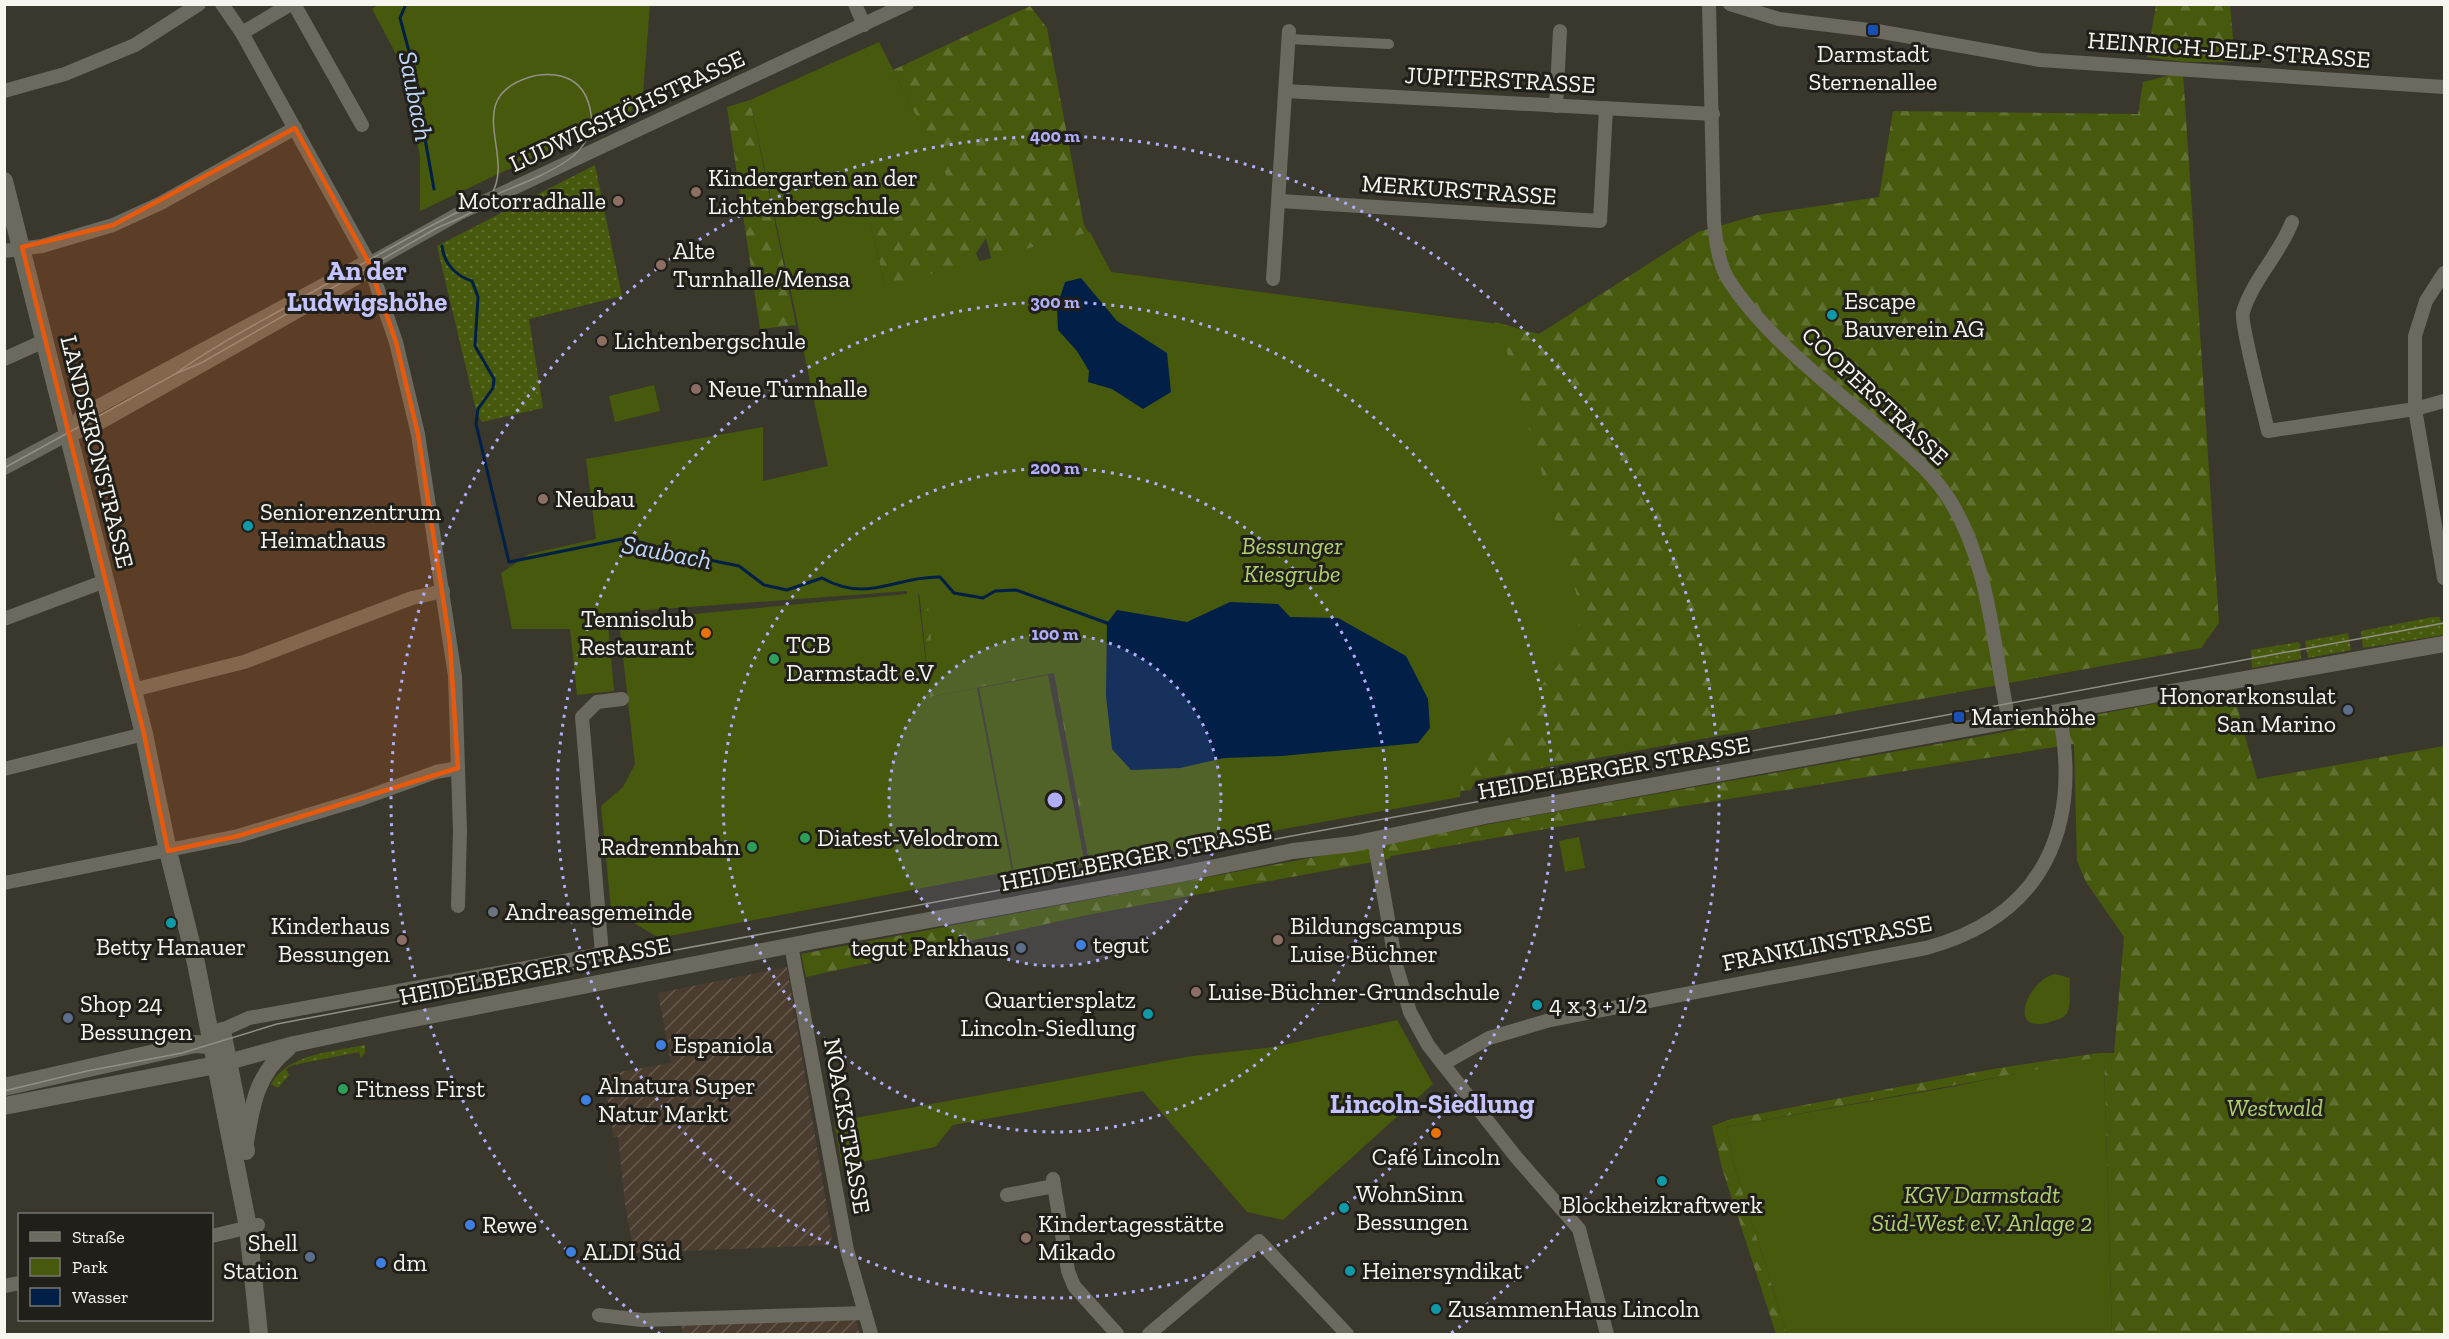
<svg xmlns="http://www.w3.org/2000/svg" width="2449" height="1339" font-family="'Zilla Slab',serif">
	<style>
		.industrial { fill: url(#industrial-furrows) }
		.grass { fill: url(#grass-dots) }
		.forest { fill: url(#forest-firs); fill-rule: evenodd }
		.green { fill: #46590d }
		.water { fill: #022047 }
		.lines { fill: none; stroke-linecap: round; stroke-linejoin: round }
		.stream { stroke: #022047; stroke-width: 3 }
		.pedestrian { stroke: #6c695e; stroke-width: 10 }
		.minor { stroke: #6c695e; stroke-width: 14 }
		.tertiary { stroke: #6c695e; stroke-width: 16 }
		.secondary { stroke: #6c695e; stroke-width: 18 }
		.tram { stroke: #919087; stroke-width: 1.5 }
		.marked { fill: #e8590c; fill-opacity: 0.2; stroke: #e8590c; stroke-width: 4.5; stroke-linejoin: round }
		.ring { fill: none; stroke: #b0aefa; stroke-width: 3; stroke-dasharray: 3 6 }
		.transit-dot { fill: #1a4fb4; stroke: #201f1a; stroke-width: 2 }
		.education-dot { fill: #8d6e63; stroke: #201f1a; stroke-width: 2 }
		.culture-dot { fill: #0f9aa8; stroke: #201f1a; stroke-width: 2 }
		.food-dot { fill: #e8710a; stroke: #201f1a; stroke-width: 2 }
		.leisure-dot { fill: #2e9e5b; stroke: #201f1a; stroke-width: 2 }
		.service-dot { fill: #5c6f8a; stroke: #201f1a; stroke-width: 2 }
		.worship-dot { fill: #6b7280; stroke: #201f1a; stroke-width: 2 }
		.shop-dot { fill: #3f7fe0; stroke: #201f1a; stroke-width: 2 }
		.labels { text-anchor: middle; stroke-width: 6; stroke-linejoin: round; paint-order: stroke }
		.street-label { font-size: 24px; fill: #f6f5ee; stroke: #201f1a }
		.poi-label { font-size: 24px; fill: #f6f5ee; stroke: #201f1a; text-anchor: start }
		.park-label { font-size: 24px; font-style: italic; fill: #b2d16e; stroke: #201f1a }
		.water-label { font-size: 26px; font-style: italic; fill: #bfd7f8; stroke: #201f1a }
		.quarter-label { font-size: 27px; font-weight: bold; fill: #c5c4fe; stroke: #201f1a }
		.centre { fill: #b0aefa; stroke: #201f1a; stroke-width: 3 }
		.ring-label { font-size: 18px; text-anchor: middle; font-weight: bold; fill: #b0aefa; stroke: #201f1a; stroke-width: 6; stroke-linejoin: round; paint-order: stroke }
	</style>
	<defs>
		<pattern id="industrial-furrows" width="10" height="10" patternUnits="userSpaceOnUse" patternTransform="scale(1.5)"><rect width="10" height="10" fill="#4a3d2f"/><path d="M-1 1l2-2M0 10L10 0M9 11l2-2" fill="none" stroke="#655a4d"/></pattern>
		<pattern id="grass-dots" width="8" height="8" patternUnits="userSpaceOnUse" patternTransform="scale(1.5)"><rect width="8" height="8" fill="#46590d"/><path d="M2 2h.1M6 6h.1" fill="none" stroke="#617131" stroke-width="1.8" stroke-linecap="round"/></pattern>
		<pattern id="forest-firs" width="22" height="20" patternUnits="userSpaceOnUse" patternTransform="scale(1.5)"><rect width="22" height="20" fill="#46590d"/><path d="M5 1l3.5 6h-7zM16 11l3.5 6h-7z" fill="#617131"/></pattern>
	</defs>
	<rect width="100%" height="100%" fill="#3a382d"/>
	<g class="industrial">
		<path d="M787 967 832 1237 829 1245 634 1253 625 1204 618 1137H614L603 1075 671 1063 658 993Z"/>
		<path d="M852 1319 856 1320 860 1334H682V1323Z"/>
	</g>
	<g class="grass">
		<path d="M595 165 622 296 529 319 543 408 482 422 477 414 437 246Z"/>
		<path d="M2433 617H2440L2441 622 2444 621V635L2363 648 2361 631Z"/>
		<path d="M2348 633 2351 650 2308 658 2305 641Z"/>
		<path d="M2298 642 2300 644 2301 659 2252 668 2251 650Z"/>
		<path d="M365 1045V1052L361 1059 359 1052 293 1065 286 1069 289 1075 278 1088 271 1084C289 1053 333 1052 365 1045Z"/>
	</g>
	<g class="forest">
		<path d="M2156 5H2230L2235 62H2184L2147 57Z"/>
		<path d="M1030 6 1047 28 1084 225 1113 275 1489 337 1495 322 1539 334 1698 232 1757 215 1879 197 1893 111 2138 114 2143 82 2183 72 2219 623 2201 648 1476 780 1471 790 1431 794 1088 856 1054 673 930 697 890 308 865 200 946 176 893 70ZM986 238 996 276 993 299 976 253Z"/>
		<path d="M750 100 796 325 760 329 727 107Z"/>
		<path d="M2232 689 2257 779 2444 746V1334H2112L2104 1058 1726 1127 1734 1164 1787 1334H1776L1722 1168 1712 1126 1731 1119 1993 1069 2099 1053H2114L2124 937 2086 882 2077 861 2074 744 1591 821 1391 856 1389 859 1087 915 806 977 801 954 1548 813 1983 736Z"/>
	</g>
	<g class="green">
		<path d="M378 5H650L643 93 630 112 420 211V155L397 56 372 9Z"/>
		<path d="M879 42 947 177 865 200 885 286 1090 232 1111 272 1499 324 1579 603V624L1570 650 1461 786 1460 797 1092 864 1054 669 936 695 927 594H918L930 697 977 688 1012 871 659 938 611 909 601 806 623 787 635 764 619 621 907 594V591L607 613 614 691 577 695 570 629H512L501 573 529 554 596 539 586 459 763 427V481L828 466 750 100Z"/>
		<path d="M654 385 660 411 615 422 609 396Z"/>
		<path d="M1048 675 1085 864 1015 878 979 688Z"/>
		<path d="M1579 837 1585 868 1565 872 1559 841Z"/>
		<path d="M2055 974 2070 978C2069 988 2071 1002 2068 1011 2065 1018 2059 1019 2053 1021 2005 1038 2026 981 2055 974Z"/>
		<path d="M1397 1020 1433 1084 1283 1220 1247 1212 1143 1091 953 1125 935 1147 842 1166 834 1122 1192 1056 1274 1047Z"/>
		<path d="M2093 1058H2104L2112 1334H1787L1734 1164 1726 1127 1951 1087Z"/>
	</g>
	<g class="water">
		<path d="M1081 278 1117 321 1167 353 1171 392 1143 409 1112 389 1088 382 1089 371 1077 351 1058 330 1057 307 1065 282Z"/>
		<path d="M1230 602 1278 604 1290 617 1338 618 1406 656 1428 699 1430 728 1418 743 1282 756 1224 758 1180 768 1131 770 1112 749 1106 696 1107 623 1117 610 1187 622Z"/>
	</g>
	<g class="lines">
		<g class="stream">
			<path d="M406 4 400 18 410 55 434 189"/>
			<path d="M442 246C444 264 456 276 472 281L478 297 475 346 494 379 493 388 478 409 476 424 509 562 622 539 644 543 670 559 690 556 739 566 764 585 787 590 822 578C869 604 894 576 940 577L954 593 983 598 995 591 1016 590 1107 623"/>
		</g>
		<path class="pedestrian" d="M1289 39 1389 44"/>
		<g class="minor">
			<path d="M222 4 242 33 368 261 396 342 418 434 455 676 460 831 458 906"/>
			<path d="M294 4 362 125"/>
			<path d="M855 4 864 25"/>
			<path d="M1709 4 1714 222C1716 241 1718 262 1728 279 1763 335 1833 388 1883 431 1907 452 1932 472 1949 499 1990 563 1993 648 2009 721"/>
			<path d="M1730 4 1779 19 1877 31 2040 60 2444 87"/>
			<path d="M242 33 291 4"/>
			<path d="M4 91 65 74 135 45 199 4"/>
			<path d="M1285 91 1713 114"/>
			<path d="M1556 106 1560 31"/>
			<path d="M1280 201 1600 221 1606 108"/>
			<path d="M2292 222C2280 254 2253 279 2243 312 2240 322 2264 413 2268 431L2415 409 2444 401"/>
			<path d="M4 251 42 246 113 225 161 203 295 128"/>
			<path d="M369 264 460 213 907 4"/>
			<path d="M2444 273 2426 301 2415 336V409L2444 578"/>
			<path d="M1273 279 1289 31"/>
			<path d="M4 359 44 341"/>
			<path d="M68 434 82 415 368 261"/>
			<path d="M4 468 68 434 87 430 360 276 370 267"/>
			<path d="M4 619 105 581"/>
			<path d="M133 690 244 662 412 598 443 591"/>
			<path d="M4 769 144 734"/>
			<path d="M1374 839 1396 965 1410 1012 1428 1045 1516 1157 1579 1229 1607 1334"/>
			<path d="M4 883 238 836 361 799 436 772 458 768"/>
			<path d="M791 945 847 1250 871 1334"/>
			<path d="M213 1034 249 1018 602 954 582 717 597 702 622 699"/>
			<path d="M1443 1064 1489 1038 1550 1020 1926 948C2045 916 2082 826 2059 712"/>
			<path d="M1053 1179 1068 1271 1074 1286 1117 1334"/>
			<path d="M1007 1195 1054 1186"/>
			<path d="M212 1236 258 1225"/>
			<path d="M4 1286 20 1283"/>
			<path d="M599 1315 642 1320 865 1313"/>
			<path d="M1149 1334 1259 1241 1347 1334"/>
		</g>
		<g class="tertiary">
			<path d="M217 1065 294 1044 388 1024 819 940 1176 875 1293 851 1353 844 1485 816 2074 709 2444 644"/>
			<path d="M246 1142C252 1105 257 1073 288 1049"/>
		</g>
		<g class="secondary">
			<path d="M4 181 144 734 168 851 196 963 248 1227 259 1334"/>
			<path d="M222 1031 246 1151"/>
			<path d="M4 1087 195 1044 223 1046"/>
			<path d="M4 1106 216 1065"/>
		</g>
		<g class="tram">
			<path d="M4 468 175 374 201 363 437 228C455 220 480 212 491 195 516 156 462 100 527 78 540 73 558 73 571 80 583 87 589 100 591 114 594 132 583 150 568 160 539 180 502 190 470 206 414 233 361 265 307 295 263 321 216 344 175 374"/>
			<path d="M4 1091 87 1071 182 1053 277 1024 351 1010 2444 623"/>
		</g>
	</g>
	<path class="marked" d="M295 128 368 261 396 342 418 434 450 644 458 768 238 836 168 851 144 734 22 247 113 225Z"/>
	<circle cx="1055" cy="800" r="166" fill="#b0aefa" fill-opacity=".12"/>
	<g class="ring">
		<circle cx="1055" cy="800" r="166"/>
		<circle cx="1055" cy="800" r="332"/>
		<circle cx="1055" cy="800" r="498"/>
		<path d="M660 1334A664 664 0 1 1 1450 1334"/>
	</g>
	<g class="transit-dot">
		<rect x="1867" y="24" width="12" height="12" rx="3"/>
		<rect x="1953" y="711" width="12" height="12" rx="3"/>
	</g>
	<g class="education-dot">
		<circle cx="696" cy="192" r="6"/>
		<circle cx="618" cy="201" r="6"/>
		<circle cx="661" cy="265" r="6"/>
		<circle cx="602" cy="341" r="6"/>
		<circle cx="696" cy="389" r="6"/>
		<circle cx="543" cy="499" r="6"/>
		<circle cx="402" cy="940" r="6"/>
		<circle cx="1278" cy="940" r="6"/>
		<circle cx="1196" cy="992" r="6"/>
		<circle cx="1026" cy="1238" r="6"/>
	</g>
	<g class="culture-dot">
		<circle cx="1832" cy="315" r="6"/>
		<circle cx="248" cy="526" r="6"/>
		<circle cx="171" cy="923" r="6"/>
		<circle cx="1537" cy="1005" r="6"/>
		<circle cx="1148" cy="1014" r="6"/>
		<circle cx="1662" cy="1181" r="6"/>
		<circle cx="1344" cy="1208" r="6"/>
		<circle cx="1350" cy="1271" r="6"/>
		<circle cx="1436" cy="1309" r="6"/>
	</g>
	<g class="food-dot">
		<circle cx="706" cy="633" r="6"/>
		<circle cx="1436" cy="1133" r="6"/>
	</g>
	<g class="leisure-dot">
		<circle cx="774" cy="659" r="6"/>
		<circle cx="805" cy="838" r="6"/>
		<circle cx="752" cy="847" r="6"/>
		<circle cx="343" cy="1089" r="6"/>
	</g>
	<g class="service-dot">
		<circle cx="2348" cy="710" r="6"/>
		<circle cx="1021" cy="948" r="6"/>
		<circle cx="68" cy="1018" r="6"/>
		<circle cx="310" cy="1257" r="6"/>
	</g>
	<circle class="worship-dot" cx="493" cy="912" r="6"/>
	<g class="shop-dot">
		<circle cx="1081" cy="945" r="6"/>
		<circle cx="661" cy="1045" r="6"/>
		<circle cx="586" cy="1100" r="6"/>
		<circle cx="470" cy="1225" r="6"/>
		<circle cx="571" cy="1252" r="6"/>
		<circle cx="381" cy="1263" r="6"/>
	</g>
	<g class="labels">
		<g class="street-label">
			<text transform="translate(2229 50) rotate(4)" y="8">HEINRICH-DELP-STRASSE</text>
			<text transform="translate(1500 80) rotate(3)" y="8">JUPITERSTRASSE</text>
			<text transform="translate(627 111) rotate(-25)" y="8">LUDWIGSHÖHSTRASSE</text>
			<text transform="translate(1459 190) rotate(4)" y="8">MERKURSTRASSE</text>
			<text transform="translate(1875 396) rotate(43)" y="8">COOPERSTRASSE</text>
			<text transform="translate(97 452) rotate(76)" y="8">LANDSKRONSTRASSE</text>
			<text transform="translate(1614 768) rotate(-10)" y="8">HEIDELBERGER STRASSE</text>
			<text transform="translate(1136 857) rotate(-11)" y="8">HEIDELBERGER STRASSE</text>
			<text transform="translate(1827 943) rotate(-11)" y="8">FRANKLINSTRASSE</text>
			<text transform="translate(535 971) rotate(-11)" y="8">HEIDELBERGER STRASSE</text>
			<text transform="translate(847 1126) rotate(80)" y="8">NOACKSTRASSE</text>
		</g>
		<g class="poi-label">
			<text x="1873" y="62" text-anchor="middle">Darmstadt<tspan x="1873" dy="28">Sternenallee</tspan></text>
			<text x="708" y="186">Kindergarten an der<tspan x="708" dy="28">Lichtenbergschule</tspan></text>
			<text x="606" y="209" text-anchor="end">Motorradhalle</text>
			<text x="673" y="259">Alte<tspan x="673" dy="28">Turnhalle/Mensa</tspan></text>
			<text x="1844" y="309">Escape<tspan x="1844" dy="28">Bauverein AG</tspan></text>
			<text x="614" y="349">Lichtenbergschule</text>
			<text x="708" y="397">Neue Turnhalle</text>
			<text x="555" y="507">Neubau</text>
			<text x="260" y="520">Seniorenzentrum<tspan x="260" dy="28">Heimathaus</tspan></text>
			<text x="694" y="627" text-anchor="end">Tennisclub<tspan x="694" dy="28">Restaurant</tspan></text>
			<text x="786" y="653">TCB<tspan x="786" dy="28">Darmstadt e.V</tspan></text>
			<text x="2336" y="704" text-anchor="end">Honorarkonsulat<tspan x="2336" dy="28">San Marino</tspan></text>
			<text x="1971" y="725">Marienhöhe</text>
			<text x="817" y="846">Diatest-Velodrom</text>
			<text x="740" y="855" text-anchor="end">Radrennbahn</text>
			<text x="505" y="920">Andreasgemeinde</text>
			<text x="390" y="934" text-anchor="end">Kinderhaus<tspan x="390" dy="28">Bessungen</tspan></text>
			<text x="1290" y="934">Bildungscampus<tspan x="1290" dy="28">Luise Büchner</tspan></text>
			<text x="1093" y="953">tegut</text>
			<text x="171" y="955" text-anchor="middle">Betty Hanauer</text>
			<text x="1009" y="956" text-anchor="end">tegut Parkhaus</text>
			<text x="1208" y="1000">Luise-Büchner-Grundschule</text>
			<text x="1136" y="1008" text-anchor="end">Quartiersplatz<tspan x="1136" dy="28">Lincoln-Siedlung</tspan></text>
			<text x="80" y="1012">Shop 24<tspan x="80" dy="28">Bessungen</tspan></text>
			<text x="1549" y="1013">4 x 3 + 1/2</text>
			<text x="673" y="1053">Espaniola</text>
			<text x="598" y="1094">Alnatura Super<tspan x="598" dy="28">Natur Markt</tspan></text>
			<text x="355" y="1097">Fitness First</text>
			<text x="1436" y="1165" text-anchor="middle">Café Lincoln</text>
			<text x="1356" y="1202">WohnSinn<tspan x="1356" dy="28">Bessungen</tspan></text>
			<text x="1662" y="1213" text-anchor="middle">Blockheizkraftwerk</text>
			<text x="1038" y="1232">Kindertagesstätte<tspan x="1038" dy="28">Mikado</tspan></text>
			<text x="482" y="1233">Rewe</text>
			<text x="298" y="1251" text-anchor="end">Shell<tspan x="298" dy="28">Station</tspan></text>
			<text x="583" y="1260">ALDI Süd</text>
			<text x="393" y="1271">dm</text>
			<text x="1362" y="1279">Heinersyndikat</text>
			<text x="1448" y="1317">ZusammenHaus Lincoln</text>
		</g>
		<g class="park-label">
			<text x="1292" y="554">Bessunger<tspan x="1292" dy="28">Kiesgrube</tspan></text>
			<text x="2275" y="1116">Westwald</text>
			<text x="1982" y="1203">KGV Darmstadt<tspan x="1982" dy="28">Süd-West e.V. Anlage 2</tspan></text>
		</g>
		<g class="water-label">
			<text transform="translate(416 96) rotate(79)" y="9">Saubach</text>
			<text transform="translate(667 552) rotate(11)" y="9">Saubach</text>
		</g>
		<g class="quarter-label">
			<text x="367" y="280">An der<tspan x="367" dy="31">Ludwigshöhe</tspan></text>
			<text x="1432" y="1113">Lincoln-Siedlung</text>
		</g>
	</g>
	<circle cx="1055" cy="800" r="9" class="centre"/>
	<g class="ring-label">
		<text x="1055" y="142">400 m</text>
		<text x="1055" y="308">300 m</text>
		<text x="1055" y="474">200 m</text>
		<text x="1055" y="640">100 m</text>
	</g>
	<rect width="2449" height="1339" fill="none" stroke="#f6f5ee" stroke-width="12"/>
	<rect x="18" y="1213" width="195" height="108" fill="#201f1a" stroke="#76756f" stroke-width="1.5"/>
	<rect x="30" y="1232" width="30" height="9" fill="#6c695e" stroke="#76756f" stroke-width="1.5"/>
	<text x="72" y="1243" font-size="18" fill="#f6f5ee">Straße</text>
	<rect x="30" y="1258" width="30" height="18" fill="#46590d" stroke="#76756f" stroke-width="1.5"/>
	<text x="72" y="1273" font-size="18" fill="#f6f5ee">Park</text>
	<rect x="30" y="1288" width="30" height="18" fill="#022047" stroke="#76756f" stroke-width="1.5"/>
	<text x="72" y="1303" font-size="18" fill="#f6f5ee">Wasser</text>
</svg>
